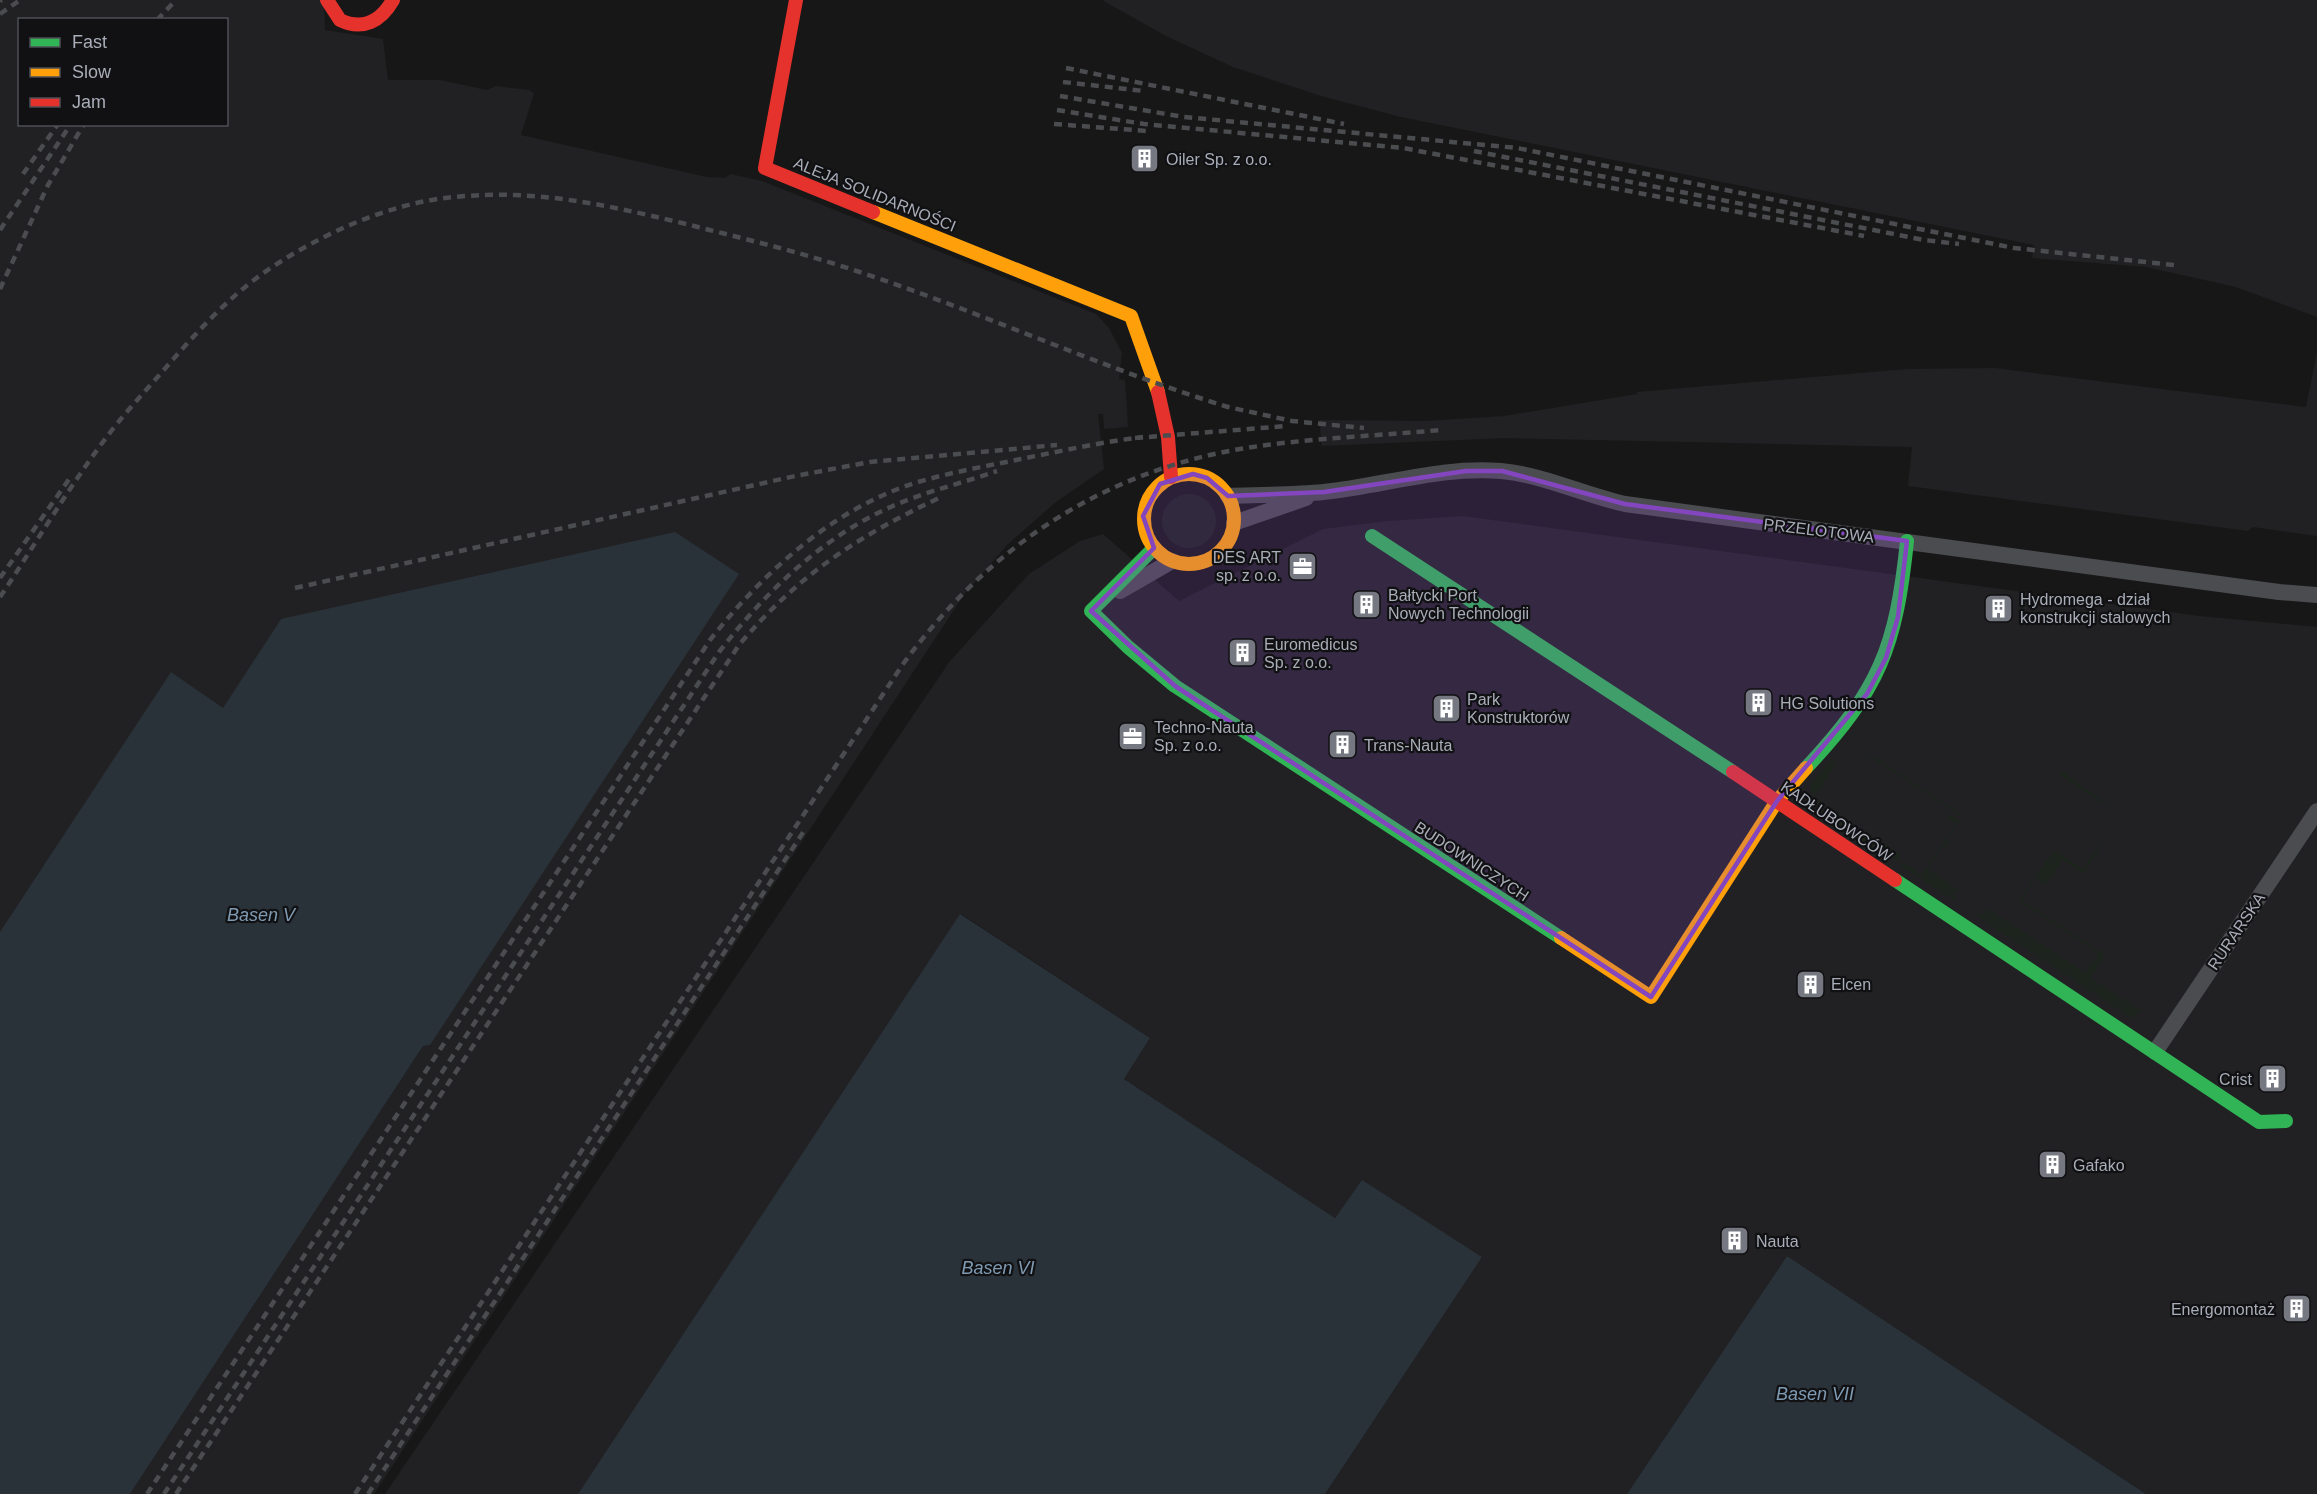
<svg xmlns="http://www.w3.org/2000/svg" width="2317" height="1494" font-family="Arial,sans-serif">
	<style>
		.built { fill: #212123; fill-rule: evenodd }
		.green { fill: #1d241e }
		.water { fill: #2a3239 }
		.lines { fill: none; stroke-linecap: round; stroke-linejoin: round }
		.street { stroke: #4b4c50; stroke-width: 16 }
		.fast { stroke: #30b455; stroke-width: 14 }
		.slow { stroke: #ff9f0a; stroke-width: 14 }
		.jam { stroke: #e5322d; stroke-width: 14 }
		.rail { stroke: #4b4c4f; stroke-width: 4.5; stroke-dasharray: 8 6; stroke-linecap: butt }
		.marked { fill: #8446be; fill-opacity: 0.2; stroke: #8446be; stroke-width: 4.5; stroke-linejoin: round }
		.labels { text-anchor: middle; stroke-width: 4.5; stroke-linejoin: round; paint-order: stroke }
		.poi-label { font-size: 16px; fill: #a8adb8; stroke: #111113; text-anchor: start }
		.street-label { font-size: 16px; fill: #a8adb8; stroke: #111113 }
		.water-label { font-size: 18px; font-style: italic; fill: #7f9bb3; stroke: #111113 }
	</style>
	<rect width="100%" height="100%" fill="#171717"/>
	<g class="built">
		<path d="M0 0H324L325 30 383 39 388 80H440L487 90 496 86 529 90 534 93 521 135 707 177 725 178 731 174 762 181 1096 314 1109 328 1122 353 1119 379 1125 380 1128 427 1104 429 1103 414H1098L1104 469 1056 502 1008 544 963 596 374 1494H130L423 1046 430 1045 281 619 223 709 0 932ZM20 20H226V124H20Z"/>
		<path d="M1102 0H2317V317L2236 287 2146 267 2032 258 2034 245 1401 117 1321 96 1233 67 1166 36Z"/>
		<path d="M2317 352V536L2253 527 2248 531 1908 486 1912 447 1505 438 1322 446 1319 420 1426 421 1504 416 1637 394V392L1908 369 1995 368 2306 407Z"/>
		<path d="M1463 516 2199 616 2317 627V1494H2146L1787 1256 1627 1494H1325L1482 1257 1362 1181 1335 1218 1124 1079 1150 1038 961 914 578 1494H385L950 661 1029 574 1080 541 1103 534 1179 601 1323 529 1387 521Z"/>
	</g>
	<g class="green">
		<circle cx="1189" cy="521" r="27"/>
		<path d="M1856 745 1963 815V817L1878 762Z"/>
		<path d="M1831 760 1837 763 1817 794 1812 795 1810 784Z"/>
		<path d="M2061 770 2123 817 2061 776Z"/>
		<path d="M1819 801 1854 824 1849 832 1817 810 1815 806Z"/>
		<path d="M1943 810 1960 821 1947 840 1949 842 1946 847 1943 846 1928 869 1957 889 1953 895 1956 898 1954 900 1901 866 1904 861 1921 876 1956 824 1946 817 1948 814 1944 811 1940 814Z"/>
		<path d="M2112 827 2084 874 2063 860 2046 885 2036 878 2022 900 2105 955 2090 978 2142 1011 2131 1018 1977 916 1979 913 1984 916 1988 909 2085 973 2098 953 2019 901 2052 853H2059L2083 869Z"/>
		<path d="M1865 832 1901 855 1896 862 1860 839Z"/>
	</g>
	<g class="water">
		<path d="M675 532 739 574 430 1045 423 1046 130 1494H0V932L171 672 223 708 281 619Z"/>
		<path d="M960 914 1150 1038 1124 1079 1335 1218 1362 1180 1482 1257 1325 1494H578Z"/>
		<path d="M1787 1256 2146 1494H1627Z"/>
	</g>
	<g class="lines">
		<g class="street">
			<path d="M1228 496C1259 495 1292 495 1324 492 1383 486 1441 466 1501 471 1544 475 1584 495 1625 504L2279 592 2317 595"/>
			<path d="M1234 523 1306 498"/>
			<path d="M1120 591 1172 561"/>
			<path d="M2155 1052 2317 811"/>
		</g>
		<g class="fast">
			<path d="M1372 536 1733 772"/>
			<path d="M1154 548 1091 611 1128 647 1175 686 1561 938"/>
			<path d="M1806 768C1880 689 1896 647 1907 541"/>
			<path d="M1895 880 2259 1122 2286 1121"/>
		</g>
		<g class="slow">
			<path d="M873 212 1131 316 1158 392"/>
			<circle cx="1189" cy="519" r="45"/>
			<path d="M1561 938 1651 997 1777 801 1806 768"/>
		</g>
		<g class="jam">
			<path d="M327 0 340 20C363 31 381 21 393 0"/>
			<path d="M796 0 765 168 873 212"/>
			<path d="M1158 392 1168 437 1171 477"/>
			<path d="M1733 772 1895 880"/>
		</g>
		<g class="rail">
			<path d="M0 1 2 0"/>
			<path d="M0 14 20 0"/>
			<path d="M157 20 176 0"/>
			<path d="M1066 68 1344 124"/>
			<path d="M1063 82 1144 91"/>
			<path d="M1060 96 1184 117 1517 148 2014 248 2174 265"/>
			<path d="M1057 110 1144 124 1403 148 1864 236"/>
			<path d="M1054 124 1147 131"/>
			<path d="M1474 151 1924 240 1959 244"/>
			<path d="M23 174 58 124"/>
			<path d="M0 230 71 124"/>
			<path d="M0 289 48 185 84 124"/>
			<path d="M1135 438 1287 426"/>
			<path d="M0 578 72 475"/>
			<path d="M295 588 795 476 870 462 1057 445"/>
			<path d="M0 597C37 542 71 483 112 430 130 407 150 386 169 364 197 332 227 299 262 274 316 236 388 203 454 197 536 189 602 204 682 223 733 236 784 248 835 264 968 306 1095 366 1228 407L1292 421 1364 428"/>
			<path d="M147 1494 710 640C763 573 833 508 918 482 952 472 987 466 1021 459 1061 451 1102 442 1143 437"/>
			<path d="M164 1494 719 652C764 594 817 542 884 510 919 493 960 484 997 471"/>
			<path d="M176 1494 739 645C797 576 858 536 939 498"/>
			<path d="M355 1494 903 664C988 548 1102 471 1246 448 1310 438 1376 436 1440 430"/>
			<path d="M368 1494 806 828"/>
		</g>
	</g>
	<path class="marked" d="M1466 471H1502L1625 504 1907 541 1898 617 1886 658 1867 694 1777 801 1651 997 1175 686 1091 611 1154 548 1143 516 1160 484 1193 474 1207 478 1228 496 1324 492Z"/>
	<defs>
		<symbol id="building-square" viewBox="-11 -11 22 22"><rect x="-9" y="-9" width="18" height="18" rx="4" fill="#757880" stroke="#111113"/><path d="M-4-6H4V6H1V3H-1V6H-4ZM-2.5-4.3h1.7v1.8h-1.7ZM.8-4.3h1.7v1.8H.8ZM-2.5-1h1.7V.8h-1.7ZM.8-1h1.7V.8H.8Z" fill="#fff"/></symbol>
		<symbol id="office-square" viewBox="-11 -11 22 22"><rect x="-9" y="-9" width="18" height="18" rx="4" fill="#757880" stroke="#111113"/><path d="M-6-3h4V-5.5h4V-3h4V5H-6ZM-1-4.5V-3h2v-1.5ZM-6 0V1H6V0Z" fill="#fff"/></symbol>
	</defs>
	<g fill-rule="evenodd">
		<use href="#building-square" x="1128" y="142" width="33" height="33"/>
		<use href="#office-square" x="1286" y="550" width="33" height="33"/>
		<use href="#building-square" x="1350" y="588" width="33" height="33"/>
		<use href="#building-square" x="1982" y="592" width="33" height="33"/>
		<use href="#building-square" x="1226" y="636" width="33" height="33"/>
		<use href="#building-square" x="1742" y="686" width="33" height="33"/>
		<use href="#building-square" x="1430" y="692" width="33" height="33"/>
		<use href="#office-square" x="1116" y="720" width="33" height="33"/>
		<use href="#building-square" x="1326" y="728" width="33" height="33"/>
		<use href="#building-square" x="1794" y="968" width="33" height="33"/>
		<use href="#building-square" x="2256" y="1062" width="33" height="33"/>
		<use href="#building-square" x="2036" y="1148" width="33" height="33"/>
		<use href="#building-square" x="1718" y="1224" width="33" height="33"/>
		<use href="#building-square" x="2280" y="1292" width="33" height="33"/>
	</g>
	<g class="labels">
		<g class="poi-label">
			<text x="1166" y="165">Oiler Sp. z o.o.</text>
			<text x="1281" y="563" text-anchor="end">DES ART<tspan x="1281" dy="18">sp. z o.o.</tspan></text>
			<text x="1388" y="601">Bałtycki Port<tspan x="1388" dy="18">Nowych Technologii</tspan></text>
			<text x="2020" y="605">Hydromega - dział<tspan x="2020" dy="18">konstrukcji stalowych</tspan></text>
			<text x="1264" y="650">Euromedicus<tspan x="1264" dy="18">Sp. z o.o.</tspan></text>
			<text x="1467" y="705">Park<tspan x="1467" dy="18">Konstruktorów</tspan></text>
			<text x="1780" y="709">HG Solutions</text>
			<text x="1154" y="733">Techno-Nauta<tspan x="1154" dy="18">Sp. z o.o.</tspan></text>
			<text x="1364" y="751">Trans-Nauta</text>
			<text x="1831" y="990">Elcen</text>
			<text x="2252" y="1085" text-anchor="end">Crist</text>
			<text x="2073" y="1171">Gafako</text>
			<text x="1756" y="1247">Nauta</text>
			<text x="2275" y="1315" text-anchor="end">Energomontaż</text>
		</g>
		<g class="street-label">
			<text transform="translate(875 194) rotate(22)" y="6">ALEJA SOLIDARNOŚCI</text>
			<text transform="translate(1819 530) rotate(7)" y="6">PRZELOTOWA</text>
			<text transform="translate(1837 821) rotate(34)" y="6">KADŁUBOWCÓW</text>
			<text transform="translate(1472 861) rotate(33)" y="6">BUDOWNICZYCH</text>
			<text transform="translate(2236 931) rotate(-56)" y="6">RURARSKA</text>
		</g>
		<g class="water-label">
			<text x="261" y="921">Basen V</text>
			<text x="998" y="1274">Basen VI</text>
			<text x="1815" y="1400">Basen VII</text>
		</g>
	</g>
	<rect x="18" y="18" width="210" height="108" fill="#111113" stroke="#4d4f55" stroke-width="1.5"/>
	<rect x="30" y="38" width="30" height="9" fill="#30b455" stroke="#4d4f55" stroke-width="1.5"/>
	<text x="72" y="48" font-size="18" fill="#a8adb8">Fast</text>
	<rect x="30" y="68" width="30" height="9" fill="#ff9f0a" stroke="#4d4f55" stroke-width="1.5"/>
	<text x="72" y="78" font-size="18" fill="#a8adb8">Slow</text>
	<rect x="30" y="98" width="30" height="9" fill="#e5322d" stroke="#4d4f55" stroke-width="1.5"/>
	<text x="72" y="108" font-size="18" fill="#a8adb8">Jam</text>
</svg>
